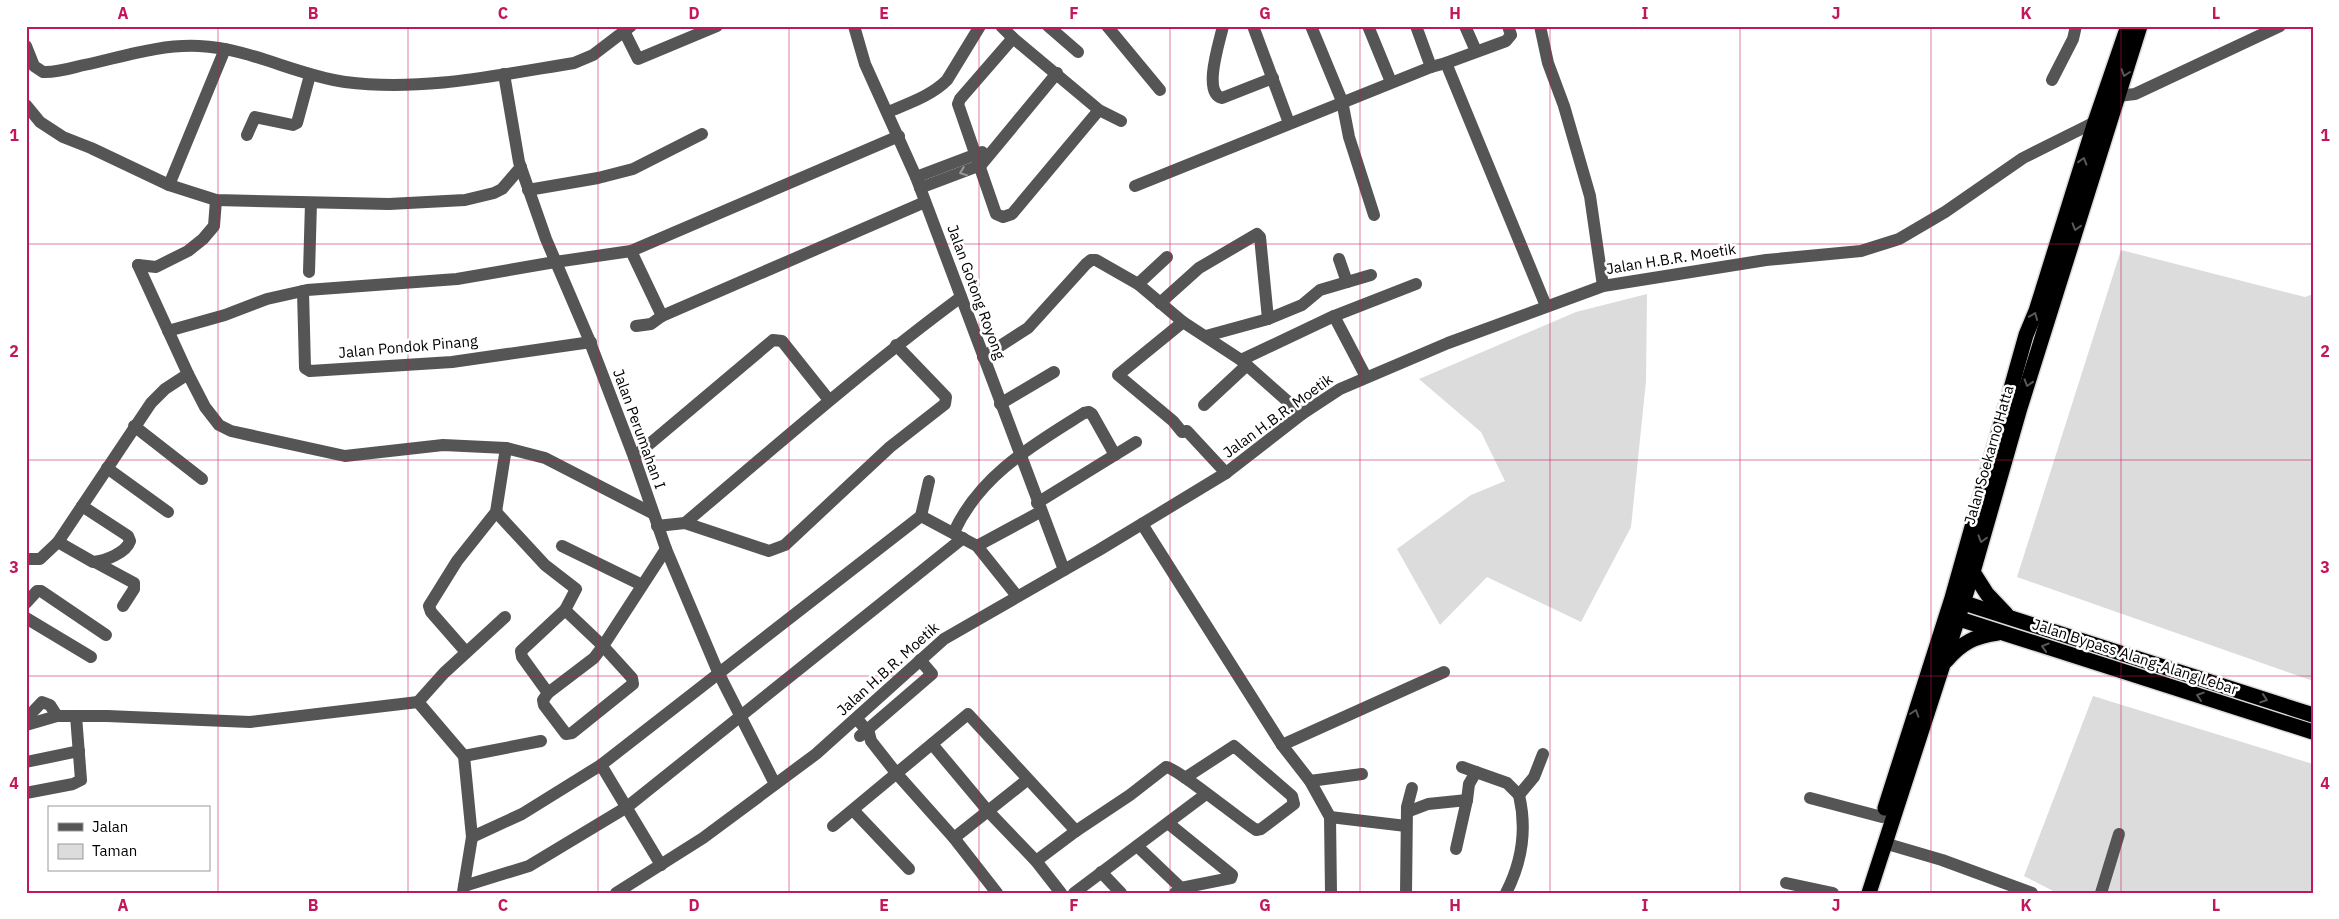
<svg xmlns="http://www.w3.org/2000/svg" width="2339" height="919" font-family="'IBM Plex Sans',sans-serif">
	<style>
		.green { fill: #dcdcdc }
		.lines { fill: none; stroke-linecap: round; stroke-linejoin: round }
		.highway-casing { stroke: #dbdbdb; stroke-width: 18 }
		.minor { stroke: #555; stroke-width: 12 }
		.highway { stroke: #000; stroke-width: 15 }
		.oneway { stroke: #595959 }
		.oneway2 { stroke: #999 }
		.grid { fill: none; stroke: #c2185b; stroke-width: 1; stroke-opacity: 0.55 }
		.labels { text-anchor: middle; stroke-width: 5; stroke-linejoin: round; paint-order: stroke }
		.street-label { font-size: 15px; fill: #000; stroke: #fff }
		.neatline { fill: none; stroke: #c2185b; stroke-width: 2 }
		.grid-label { font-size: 16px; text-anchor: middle; font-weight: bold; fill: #c2185b }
	</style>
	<rect width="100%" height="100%" fill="#fff"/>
	<g class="green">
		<path d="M2121 250 2305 297 2313 294V681L2017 577Z"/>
		<path d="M1647 294 1646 381 1631 527 1581 622 1487 577 1440 625 1397 549 1471 495 1505 481 1481 432 1419 379 1576 312Z"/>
		<path d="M2093 696 2313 764V893H2057L2024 876Z"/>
	</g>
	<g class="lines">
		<defs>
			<g id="highway">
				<path d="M1973 572 1987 594 2006 614"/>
				<path d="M1955 600 2313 715"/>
				<path d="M1950 616 2313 732"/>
				<path d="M1946 661C1961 643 1975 636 1998 633"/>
				<path d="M1885 808 1952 598 2026 335 2036 311 2095 122 2128 26"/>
				<path d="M1869 893 1973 572 2020 408 2140 26"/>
			</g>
		</defs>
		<use href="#highway" class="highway-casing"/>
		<g class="minor">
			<path d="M854 26 865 64 916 177 1064 570"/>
			<path d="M1001 26 1013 38"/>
			<path d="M1048 26 1078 52"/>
			<path d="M1107 26 1160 90"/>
			<path d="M1223 26C1220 41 1202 93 1222 98L1273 78"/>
			<path d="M1253 26 1289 123"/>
			<path d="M1311 26 1342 101 1349 137 1374 215"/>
			<path d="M1368 26 1391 82"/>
			<path d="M1416 26 1431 67"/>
			<path d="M1465 26 1476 51"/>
			<path d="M1540 26 1548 63 1564 106 1590 196 1603 286"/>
			<path d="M624 31 638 59 717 26"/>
			<path d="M26 46 34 66 43 72C56 73 71 68 84 65 122 57 160 44 199 46 250 48 295 75 345 82 421 92 499 75 574 63L593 55 631 26"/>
			<path d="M1446 63 1546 306"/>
			<path d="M504 74 519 162 546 239 588 337 634 457 666 549 718 672 775 784"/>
			<path d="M2052 80 2073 39 2076 26"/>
			<path d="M2118 96 2135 94 2280 26"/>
			<path d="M26 105 40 122 63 137 91 148 169 185 216 200 389 204 465 200 494 193 502 189 521 167"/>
			<path d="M1099 110 1012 214 1003 217 996 214 958 104 960 99 1013 38 1099 110 1121 121"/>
			<path d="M888 112C909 103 931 96 947 80L980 26"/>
			<path d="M247 135 255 117 293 125 297 123 310 75"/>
			<path d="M916 177 982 152"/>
			<path d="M169 185 225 49"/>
			<path d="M1135 186 1431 67 1446 63 1506 41 1511 35 1508 26"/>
			<path d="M920 188 981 165 1057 73"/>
			<path d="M528 190 598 178 633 169 702 134"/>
			<path d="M631 251 662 316 925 202"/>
			<path d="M1339 259 1347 282"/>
			<path d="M138 265 188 374 205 407 219 425 231 431 345 456 443 445 506 448 545 458 652 513"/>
			<path d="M138 265 156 267 188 251 203 239 214 226 216 200"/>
			<path d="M309 272 311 203"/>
			<path d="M1138 284 1167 257"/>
			<path d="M303 291 305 368 310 371 452 362 591 342"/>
			<path d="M1160 303 1199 268 1257 234 1260 237 1268 319"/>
			<path d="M1334 316 1366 377"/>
			<path d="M1183 322 1118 375 1173 421 1182 432 1187 431 1226 473"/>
			<path d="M636 326 651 324 662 316"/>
			<path d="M168 331 225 315 267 299 307 290 457 279 555 262 631 251 899 136"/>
			<path d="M1206 336 1268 319 1302 305 1320 290 1371 275"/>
			<path d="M983 357 1028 328 1086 264 1091 260H1096L1138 284 1183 322 1241 360 1302 414"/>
			<path d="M1241 360 1334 316 1416 284"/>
			<path d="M1000 404 1054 372"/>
			<path d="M1204 405 1247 365"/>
			<path d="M134 426 202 479"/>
			<path d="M634 457 773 340 782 341 829 400"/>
			<path d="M107 468 168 512"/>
			<path d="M1037 503 1136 442"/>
			<path d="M496 512 545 565 576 589 565 610 521 651 522 657 548 693 543 700 544 705 566 734 572 733 633 684 632 678 603 646 666 549"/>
			<path d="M921 516 929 481"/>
			<path d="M685 523C776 446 865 368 961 297"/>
			<path d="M1142 524 1282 745"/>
			<path d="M657 526 685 523 769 551 785 545 890 447 945 404 946 397 896 345"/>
			<path d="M954 532C980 475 1033 445 1084 413L1089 412 1092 414 1115 455"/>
			<path d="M58 542 93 562C105 561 126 553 130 541L128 536 82 506"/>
			<path d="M562 546 642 585"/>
			<path d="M977 546 1040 512"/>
			<path d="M26 559H40L58 542 151 403 165 389 188 374"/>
			<path d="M95 562 134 583V589L123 606"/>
			<path d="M26 603 37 591H41L106 635"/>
			<path d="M26 618 91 657"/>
			<path d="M466 652 431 612 429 606 457 561 496 512 506 448"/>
			<path d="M548 693 594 658 603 646 565 610"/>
			<path d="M418 702 444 673 505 617"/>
			<path d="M26 719 42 702 50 705 57 716"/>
			<path d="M857 719 869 733 871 741 897 774 954 838 997 893"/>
			<path d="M26 725 57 716H107L250 722 418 702 464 756 472 837 463 892"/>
			<path d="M860 736 932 674 920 660"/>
			<path d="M932 744 988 811 1036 861 1061 893"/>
			<path d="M464 756 541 741"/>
			<path d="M26 762 79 751"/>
			<path d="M601 765 661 865"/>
			<path d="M1462 767 1507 783 1519 795C1527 829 1522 862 1506 893"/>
			<path d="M1310 781 1362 774"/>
			<path d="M26 793 73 784 81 780 76 716"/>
			<path d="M1519 795 1534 777 1543 754"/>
			<path d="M1810 798 1882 817"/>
			<path d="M853 810 909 869"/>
			<path d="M1407 812 1428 804 1467 800 1469 784 1476 772"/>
			<path d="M1330 817 1406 826"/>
			<path d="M1168 823 1232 875 1231 878 1181 888 1175 893"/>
			<path d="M833 826 968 714 1076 831"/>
			<path d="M472 837 522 814 601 765 921 516 977 546 1017 596"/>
			<path d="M954 838 1027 780"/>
			<path d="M1884 843 1942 860 2032 893"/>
			<path d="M1137 846 1181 888"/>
			<path d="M1456 849 1467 800"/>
			<path d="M1036 861 1076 831 1130 795 1166 767C1177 768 1240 820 1256 830L1261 829 1294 804 1292 796 1234 746 1185 778"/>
			<path d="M1101 872 1121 893"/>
			<path d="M1786 883 1833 893"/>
			<path d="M464 886 529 866 627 807 963 538"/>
			<path d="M616 893 703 838 816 754 944 639 1099 550 1226 473 1302 414 1340 389 1448 343 1603 286 1766 260 1861 251 1899 239 1945 212 2023 158 2095 122"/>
			<path d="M1074 893 1206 794"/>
			<path d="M1331 893 1330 817 1310 781 1282 745 1444 672"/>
			<path d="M1406 893 1407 807 1412 788"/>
			<path d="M2101 893 2119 834"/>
		</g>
		<use href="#highway" class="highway"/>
	</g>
	<defs><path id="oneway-chevron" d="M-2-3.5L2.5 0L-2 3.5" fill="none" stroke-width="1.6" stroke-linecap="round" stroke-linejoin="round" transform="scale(1.25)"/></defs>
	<g class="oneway">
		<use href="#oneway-chevron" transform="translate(2125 73) rotate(108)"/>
		<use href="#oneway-chevron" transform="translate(2083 161) rotate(-73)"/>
		<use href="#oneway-chevron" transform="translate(2076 227) rotate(107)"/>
		<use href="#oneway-chevron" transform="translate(2034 316) rotate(-68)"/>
		<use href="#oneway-chevron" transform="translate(2028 383) rotate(107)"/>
		<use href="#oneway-chevron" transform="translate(1982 539) rotate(106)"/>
		<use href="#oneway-chevron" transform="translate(2045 647) rotate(-163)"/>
		<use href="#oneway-chevron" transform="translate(2200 696) rotate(-162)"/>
		<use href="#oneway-chevron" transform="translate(2264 699) rotate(18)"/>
		<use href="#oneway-chevron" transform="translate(1915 713) rotate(-72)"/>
	</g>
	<use class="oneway2" href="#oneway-chevron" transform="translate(963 172) rotate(159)"/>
	<path class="grid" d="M218 26V893M408 26V893M598 26V893M789 26V893M979 26V893M1170 26V893M1360 26V893M1550 26V893M1740 26V893M1931 26V893M2121 26V893M26 244H2313M26 460H2313M26 676H2313"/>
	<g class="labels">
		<g class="street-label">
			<text transform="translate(1671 259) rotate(-9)" y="5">Jalan H.B.R. Moetik</text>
			<text transform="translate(976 292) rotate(70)" y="5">Jalan Gotong Royong</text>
			<text transform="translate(408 347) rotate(-5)" y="5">Jalan Pondok Pinang</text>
			<text transform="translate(1278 416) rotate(-36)" y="5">Jalan H.B.R. Moetik</text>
			<text transform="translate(639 429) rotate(70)" y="5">Jalan Perumahan I</text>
			<text transform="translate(1989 455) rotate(-74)" y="5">Jalan Soekarno Hatta</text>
			<text transform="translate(2135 657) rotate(18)" y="5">Jalan Bypass Alang-Alang Lebar</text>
			<text transform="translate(888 669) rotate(-42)" y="5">Jalan H.B.R. Moetik</text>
		</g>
	</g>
	<rect width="2339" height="919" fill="none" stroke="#ffffff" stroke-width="55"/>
	<rect x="48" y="806" width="162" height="65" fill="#ffffff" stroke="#999999"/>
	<rect x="58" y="823" width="25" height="8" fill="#555555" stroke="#999999"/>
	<text x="92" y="832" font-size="15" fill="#000000">Jalan</text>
	<rect x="58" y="844" width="25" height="15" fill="#dcdcdc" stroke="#999999"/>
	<text x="92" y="856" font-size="15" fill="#000000">Taman</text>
	<rect x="28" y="28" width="2284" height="864" class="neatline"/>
	<g class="grid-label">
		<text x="123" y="19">A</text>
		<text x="313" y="19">B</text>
		<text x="503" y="19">C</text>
		<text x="694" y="19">D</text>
		<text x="884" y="19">E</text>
		<text x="1074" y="19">F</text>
		<text x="1265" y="19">G</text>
		<text x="1455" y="19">H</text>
		<text x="1645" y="19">I</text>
		<text x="1836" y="19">J</text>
		<text x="2026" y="19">K</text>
		<text x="2216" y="19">L</text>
		<text x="14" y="141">1</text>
		<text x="2325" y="141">1</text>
		<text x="14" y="357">2</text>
		<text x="2325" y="357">2</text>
		<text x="14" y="573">3</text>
		<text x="2325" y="573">3</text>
		<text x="14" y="789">4</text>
		<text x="2325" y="789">4</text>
		<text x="123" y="911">A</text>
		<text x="313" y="911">B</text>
		<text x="503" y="911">C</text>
		<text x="694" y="911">D</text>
		<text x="884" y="911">E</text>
		<text x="1074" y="911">F</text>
		<text x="1265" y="911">G</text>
		<text x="1455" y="911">H</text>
		<text x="1645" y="911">I</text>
		<text x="1836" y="911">J</text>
		<text x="2026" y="911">K</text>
		<text x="2216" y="911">L</text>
	</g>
</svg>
